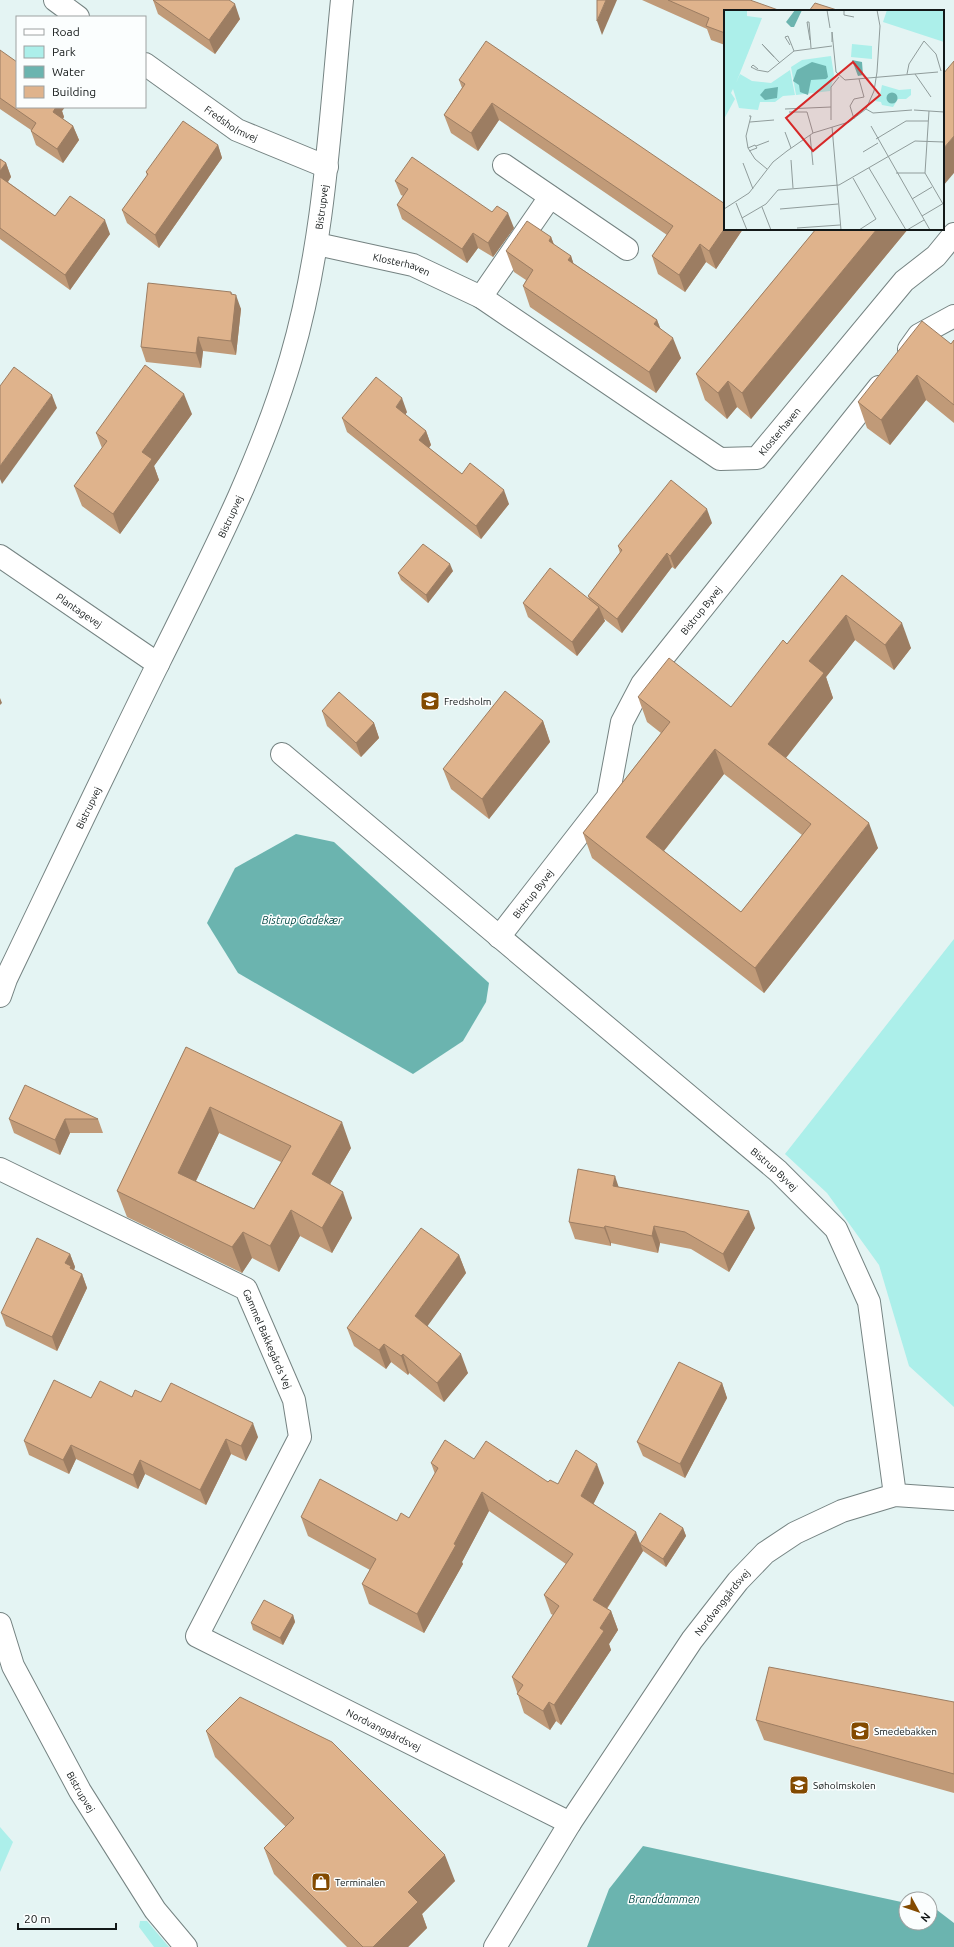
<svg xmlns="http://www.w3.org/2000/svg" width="954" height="1947" font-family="Ubuntu,sans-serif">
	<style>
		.green { fill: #acefea }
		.water { fill: #6bb4af }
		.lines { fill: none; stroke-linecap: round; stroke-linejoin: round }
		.minor-casing { stroke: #758382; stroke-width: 24 }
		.tertiary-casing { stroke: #758382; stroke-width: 24 }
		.secondary-casing { stroke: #758382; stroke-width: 24 }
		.minor { stroke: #fff; stroke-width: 22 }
		.tertiary { stroke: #fff; stroke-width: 22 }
		.secondary { stroke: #fff; stroke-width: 22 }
		.wall { fill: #c09a78; fill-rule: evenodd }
		.shaded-wall { fill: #9c7d62 }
		.building { fill: #dfb38c; stroke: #9c7d62; fill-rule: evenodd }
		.labels { text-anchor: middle; stroke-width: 3; stroke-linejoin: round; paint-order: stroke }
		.street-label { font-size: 10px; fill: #131818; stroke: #fbfefe }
		.poi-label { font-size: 10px; fill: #131818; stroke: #fbfefe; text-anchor: start }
		.water-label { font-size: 11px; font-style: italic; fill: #024945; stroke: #fbfefe }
		.inset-road { fill: none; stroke: #909c9b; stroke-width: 1 }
		.view { fill: #d62828; fill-opacity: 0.15; stroke: #d62828; stroke-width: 2 }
		.inset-edge { fill: none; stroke: #131818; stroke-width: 2 }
	</style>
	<rect width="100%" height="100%" fill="#e4f4f3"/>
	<g class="green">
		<path d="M954 939V1407L909 1366 879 1265 827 1193 785 1154Z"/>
		<path d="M0 1827 13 1842 0 1872Z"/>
		<path d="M140 1921H147L169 1947H154L139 1927Z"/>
	</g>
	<g class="water">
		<path d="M296 834 334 842 489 983 486 1002 463 1041 413 1074 238 973 207 923 235 868Z"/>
		<path d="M643 1846 906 1903V1923H930V1909L937 1910 954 1923V1947H587L609 1889Z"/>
	</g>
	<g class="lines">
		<defs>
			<g id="minor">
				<path d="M55 0 78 17"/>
				<path id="s1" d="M145 64 237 130 327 167"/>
				<path d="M504 165 627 249"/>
				<path id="s2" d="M317 244 413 265 481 297 720 459 757 458 904 281 936 256 954 234"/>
				<path d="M481 297 550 197"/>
				<path d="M909 349 919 335 954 316"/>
				<path id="s3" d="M282 754 778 1171 836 1229 869 1302 895 1495"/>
				<path id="s4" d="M499 937 608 797 622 722 642 684 879 387"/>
				<path id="s5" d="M0 1169 246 1289 294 1400 300 1437 197 1636 570 1823"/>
				<path id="s6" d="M495 1947 570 1823 692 1640 738 1581 765 1553 795 1533 842 1511 895 1495 954 1499"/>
			</g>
			<g id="tertiary">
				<path id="s7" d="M0 556 158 664"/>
			</g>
			<g id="secondary">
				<path id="s8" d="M0 996 6 979C57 873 107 767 159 662 208 563 260 464 291 358 325 242 330 120 342 0"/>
				<path id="s9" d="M0 1624 13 1666 80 1791 155 1910 186 1947"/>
			</g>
		</defs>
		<use href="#minor" class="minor-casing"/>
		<use href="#tertiary" class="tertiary-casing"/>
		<use href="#secondary" class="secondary-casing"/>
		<use href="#minor" class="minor"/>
		<use href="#tertiary" class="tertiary"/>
		<use href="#secondary" class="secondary"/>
	</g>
	<g class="wall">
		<path d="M153 0 240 19 215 54 158 14Z"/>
		<path d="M642 0H750L725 11V45L711 40 707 29Z"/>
		<path d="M0 50 17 107H65L62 111 64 117 63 119 73 126 79 140 63 163 36 145 31 131V130L0 109Z"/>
		<path d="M459 80 725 229H743L716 269 706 262 685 292 658 274 652 256 667 235 499 120 478 151 451 133 444 115 462 88Z"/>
		<path d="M218 145 222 158 159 248 127 223 122 210 147 176 146 172Z"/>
		<path d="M0 159 6 163 11 177 8 182 55 216 110 234 70 290 0 239Z"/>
		<path d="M395 181 492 212 514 228 493 257 478 248 467 263 402 219 397 205 403 196 401 195Z"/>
		<path d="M816 229H908L751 419 737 407 727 419 705 400 696 374Z"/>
		<path d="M551 237 554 245 571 256 573 263 657 320 660 328 681 358 656 393 530 307 523 286 526 280 514 272 506 251Z"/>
		<path d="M232 294 241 309 236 355 203 351 201 368 146 362 141 347Z"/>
		<path d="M954 340V423L926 400 890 445 867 428 858 402 951 344Z"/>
		<path d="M407 412 405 415 426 431 431 445 429 448 462 474 509 504 481 539 347 432 342 418Z"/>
		<path d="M192 414 154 466 159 480 120 534 82 506 74 486 102 448 96 433Z"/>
		<path d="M712 523 675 569 672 567 622 633 603 618 605 621 577 656 528 617 523 603 589 599 588 596 620 553 618 546Z"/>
		<path d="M453 571 428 603 401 580 398 573Z"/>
		<path d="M842 575 911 648 894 670 855 640 826 677 833 698 786 758 878 848 764 993 592 858 583 833 661 733 647 722 638 697 731 707 787 644ZM724 774 802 835 741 912 664 851Z"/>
		<path d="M322 711 374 723 379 738 361 757 327 726Z"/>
		<path d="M543 721 550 742 489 819 451 789 443 769Z"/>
		<path d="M186 1047 351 1148 330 1184 352 1218 332 1253 300 1236 279 1272 252 1258 242 1273 127 1217 117 1191ZM219 1133 281 1162 254 1209 196 1181Z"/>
		<path d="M9 1119H98L103 1133H70L60 1155 14 1133Z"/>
		<path d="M619 1187 755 1228 729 1272 691 1249 660 1243 658 1253 611 1243V1246L575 1239 569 1222Z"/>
		<path d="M70 1254 75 1267 74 1270 82 1274 87 1288 57 1351 6 1326 1 1313Z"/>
		<path d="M459 1255 466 1273 427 1326 468 1373 444 1402 409 1373 408 1375 391 1362 386 1369 354 1346 347 1328Z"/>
		<path d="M722 1383 727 1398 685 1478 643 1456 637 1442Z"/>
		<path d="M132 1397 161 1402 258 1437 246 1461 231 1454 206 1505 145 1474 138 1489 76 1459 69 1474 29 1455 24 1441 91 1398Z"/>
		<path d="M474 1459 548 1482 558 1484 604 1483 593 1504 640 1544 683 1528 686 1536 666 1567 643 1551 607 1609 611 1611 618 1630 609 1644 611 1650 561 1725 556 1721 550 1730 524 1713 512 1677 553 1615 551 1614 544 1595 566 1564 489 1511 462 1562 463 1564 424 1633 369 1604 362 1584 370 1570 308 1536 301 1517 397 1521 409 1518 435 1474 431 1463Z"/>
		<path d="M293 1615 295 1622 283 1645 253 1630 251 1623Z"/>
		<path d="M954 1702V1793L764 1740 756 1720Z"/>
		<path d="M206 1731 455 1881 422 1914 427 1928 408 1947H347L274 1874 264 1848 286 1827 215 1757Z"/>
	</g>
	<g class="shaded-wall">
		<path d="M606 0H617L602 35 597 21Z"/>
		<path d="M235 4 240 19 215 54 209 40Z"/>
		<path d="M492 103 499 120 478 151 471 133Z"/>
		<path d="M56 107H65L62 111 64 117 58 126 53 112Z"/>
		<path d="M73 126 79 140 63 163 57 149Z"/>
		<path d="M954 136V173L943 186V149Z"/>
		<path d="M218 145 222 158 159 248 155 235Z"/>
		<path d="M6 163 11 177 3 189 0 182V171Z"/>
		<path d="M508 213 514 228 493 257 488 243Z"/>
		<path d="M105 220 110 234 70 290 65 275Z"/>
		<path d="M725 228V229H743L716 269 709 251Z"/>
		<path d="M877 229H908L751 419 742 393Z"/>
		<path d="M473 233 478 248 467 263 462 249Z"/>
		<path d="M551 237 559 258 549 241Z"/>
		<path d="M700 244 706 262 685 292 679 275Z"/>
		<path d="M571 256 578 277 568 260Z"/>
		<path d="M231 292 235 302 236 295 241 309 236 355 231 341Z"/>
		<path d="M657 320 665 341 654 324Z"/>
		<path d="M198 337 203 351 201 368 196 353Z"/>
		<path d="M673 338 681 358 656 393 649 372Z"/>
		<path d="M917 375 926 400 890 445 881 420Z"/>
		<path d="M728 381 737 407 727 419 718 393Z"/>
		<path d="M184 394 192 414 154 466 159 480 120 534 113 514 142 452Z"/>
		<path d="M52 395 57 408 2 484 0 479V466Z"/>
		<path d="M402 398 407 412 401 421 396 407Z"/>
		<path d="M426 431 431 445 424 453 419 440Z"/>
		<path d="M504 490 509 504 481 539 476 526Z"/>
		<path d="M707 509 712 523 675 569 670 556Z"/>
		<path d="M667 553 672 567 622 633 617 619Z"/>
		<path d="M450 564 453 571 428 603 426 595Z"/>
		<path d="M599 607 605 621 577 656 572 642Z"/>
		<path d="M846 615 855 640 826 677 833 698 777 769 768 744 809 661Z"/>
		<path d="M902 623 911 648 894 670 885 645Z"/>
		<path d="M0 698 2 703 0 705Z"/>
		<path d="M543 721 550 742 489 819 482 799Z"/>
		<path d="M374 723 379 738 361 757 356 743Z"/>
		<path d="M715 749 724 774 655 862 646 837Z"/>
		<path d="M869 823 878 848 764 993 755 968Z"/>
		<path d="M210 1107 219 1133 187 1199 178 1173Z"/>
		<path d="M65 1119 70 1133 60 1155 55 1140Z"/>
		<path d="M342 1122 351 1148 321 1200 312 1174Z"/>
		<path d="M615 1176 621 1194 613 1186Z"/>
		<path d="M343 1192 352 1218 332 1253 322 1228Z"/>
		<path d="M291 1210 300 1236 279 1272 270 1246Z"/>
		<path d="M749 1211 755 1228 729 1272 723 1254Z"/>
		<path d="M605 1226 611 1243V1246L604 1228Z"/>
		<path d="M654 1226 660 1243 658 1253 652 1236Z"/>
		<path d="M243 1232 252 1258 242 1273 232 1247Z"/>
		<path d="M70 1254 75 1267 73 1272 65 1263Z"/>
		<path d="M459 1255 466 1273 421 1335 415 1316Z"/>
		<path d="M82 1274 87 1288 57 1351 52 1337Z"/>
		<path d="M384 1344 391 1362 386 1369 379 1350Z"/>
		<path d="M403 1354 409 1373 408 1375 401 1356Z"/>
		<path d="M461 1354 468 1373 444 1402 437 1383Z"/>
		<path d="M722 1383 727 1398 685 1478 680 1464Z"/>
		<path d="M253 1423 258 1437 246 1461 241 1446Z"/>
		<path d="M226 1439 231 1454 206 1505 200 1490Z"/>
		<path d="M71 1445 76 1459 69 1474 63 1460Z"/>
		<path d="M140 1460 145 1474 138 1489 133 1475Z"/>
		<path d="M597 1464 604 1483 588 1515 581 1496Z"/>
		<path d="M482 1492 489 1511 462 1562 463 1564 424 1633 417 1614Z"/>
		<path d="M683 1528 686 1536 666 1567 663 1559Z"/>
		<path d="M636 1532 643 1551 600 1619 593 1600Z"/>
		<path d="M611 1611 618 1630 609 1644 611 1650 561 1725 554 1705 600 1628Z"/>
		<path d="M293 1615 295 1622 283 1645 280 1638Z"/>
		<path d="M549 1702 556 1721 550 1730 543 1711Z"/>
		<path d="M445 1855 455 1881 422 1914 427 1928 408 1947H373L408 1892Z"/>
	</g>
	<g class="building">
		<path d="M153 0H229L235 4 209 40Z"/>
		<path d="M597 0H606L597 21Z"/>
		<path d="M668 0H750L781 11H725V33L706 26 709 18Z"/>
		<path d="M815 3 840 11H809Z"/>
		<path d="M486 41 725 204V228L709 251 700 244 679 275 652 256 673 226 492 103 471 133 444 115 465 84 459 80Z"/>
		<path d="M0 50 17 62V107H56L53 112 73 126 57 149 31 131 36 123 0 98Z"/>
		<path d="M954 61V136L943 149V74Z"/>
		<path d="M183 121 218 145 155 235 122 210 148 174 146 172Z"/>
		<path d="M412 157 492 212 497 206 508 213 488 243 473 233 462 249 397 205 408 189 395 181Z"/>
		<path d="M0 159 6 163 0 171Z"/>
		<path d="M0 177 55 216 70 196 105 220 65 275 0 228Z"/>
		<path d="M527 221 551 237 549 241 571 256 568 260 657 320 654 324 673 338 649 372 523 286 533 270 506 251Z"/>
		<path d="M816 229H877L742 393 728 381 718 393 696 374Z"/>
		<path d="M148 283 231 292V294L236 295 231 341 198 337 196 353 141 347Z"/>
		<path d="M922 321 951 344 954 340V405L917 375 881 420 858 402Z"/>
		<path d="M145 365 184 394 142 452 152 459 113 514 74 486 107 441 96 433Z"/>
		<path d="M14 367 52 395 0 466V386Z"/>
		<path d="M376 377 402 398 396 407 426 431 419 440 462 474 470 463 504 490 476 526 342 418Z"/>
		<path d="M671 480 707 509 670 556 667 553 617 619 588 596 622 550 618 546Z"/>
		<path d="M423 544 450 564 426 595 398 573Z"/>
		<path d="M550 568 599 607 572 642 523 603Z"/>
		<path d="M842 575 902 623 885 645 846 615 809 661 824 673 768 744 869 823 755 968 583 833 670 722 638 697 669 658 731 707 783 640 787 644ZM715 749 811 824 741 912 646 837Z"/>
		<path d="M505 691 543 721 482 799 443 769Z"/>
		<path d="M339 692 374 723 356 743 322 711Z"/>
		<path d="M186 1047 342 1122 312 1174 343 1192 322 1228 291 1210 270 1246 243 1232 232 1247 117 1191ZM210 1107 291 1146 254 1209 178 1173Z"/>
		<path d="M25 1085 98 1119H65L55 1140 9 1119Z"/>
		<path d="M578 1169 615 1176 613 1186 749 1211 723 1254 685 1232 654 1226 652 1236 605 1226 604 1228 569 1222Z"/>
		<path d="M421 1228 459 1255 415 1316 461 1354 437 1383 403 1354 401 1356 384 1344 379 1350 347 1328Z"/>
		<path d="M37 1238 70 1254 65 1263 71 1266 70 1268 82 1274 52 1337 1 1313Z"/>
		<path d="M679 1362 722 1383 680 1464 637 1442Z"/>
		<path d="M54 1380 91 1398 100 1381 132 1397 135 1390 161 1402 171 1383 253 1423 241 1446 226 1439 200 1490 140 1460 133 1475 71 1445 63 1460 24 1441Z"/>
		<path d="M445 1440 474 1459 486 1441 548 1482 550 1480 558 1484 576 1450 597 1464 581 1496 636 1532 593 1600 611 1611 600 1628 604 1631 554 1705 549 1702 543 1711 517 1694 523 1685 512 1677 559 1606 544 1595 573 1554 482 1492 454 1544 456 1545 417 1614 362 1584 376 1559 301 1517 320 1479 397 1521 401 1513 409 1518 438 1468 431 1463Z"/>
		<path d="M660 1513 683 1528 663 1559 640 1544Z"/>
		<path d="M264 1600 293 1615 280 1638 251 1623Z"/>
		<path d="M769 1667 954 1702V1774L756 1720Z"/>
		<path d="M240 1697 332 1742 445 1855 408 1892 418 1902 373 1947H363L264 1848 294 1818 206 1731Z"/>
	</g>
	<defs>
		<symbol id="school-square" viewBox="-11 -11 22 22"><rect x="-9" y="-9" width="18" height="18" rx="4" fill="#834a00" stroke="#fbfefe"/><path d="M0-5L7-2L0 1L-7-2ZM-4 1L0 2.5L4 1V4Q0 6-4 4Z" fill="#fff"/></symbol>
		<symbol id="shop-square" viewBox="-11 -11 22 22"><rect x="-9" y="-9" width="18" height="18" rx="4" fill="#834a00" stroke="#fbfefe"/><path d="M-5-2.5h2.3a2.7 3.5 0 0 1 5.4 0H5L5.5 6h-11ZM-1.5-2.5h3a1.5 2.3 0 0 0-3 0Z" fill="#fff"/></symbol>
	</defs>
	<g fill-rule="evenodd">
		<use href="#school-square" x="419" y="690" width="22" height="22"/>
		<use href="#school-square" x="849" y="1720" width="22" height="22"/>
		<use href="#school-square" x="788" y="1774" width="22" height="22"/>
		<use href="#shop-square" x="310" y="1871" width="22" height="22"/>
	</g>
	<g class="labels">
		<g class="street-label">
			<text dy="4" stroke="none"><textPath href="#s1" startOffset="105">Fredsholmvej</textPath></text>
			<text dy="4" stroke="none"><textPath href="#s8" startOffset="856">Bistrupvej</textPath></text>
			<text dy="4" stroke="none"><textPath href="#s2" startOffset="87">Klosterhaven</textPath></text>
			<text dy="4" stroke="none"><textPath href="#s2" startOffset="534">Klosterhaven</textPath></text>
			<text dy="4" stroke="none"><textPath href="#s8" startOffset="532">Bistrupvej</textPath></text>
			<text dy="4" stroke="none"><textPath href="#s7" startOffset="96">Plantagevej</textPath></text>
			<text dy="4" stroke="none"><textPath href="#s4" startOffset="391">Bistrup Byvej</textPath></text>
			<text dy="4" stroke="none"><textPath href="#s8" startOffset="208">Bistrupvej</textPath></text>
			<text dy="4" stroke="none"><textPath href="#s4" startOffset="55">Bistrup Byvej</textPath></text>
			<text dy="4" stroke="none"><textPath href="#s3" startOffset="644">Bistrup Byvej</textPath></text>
			<text dy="4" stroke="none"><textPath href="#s5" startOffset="328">Gammel Bakkegårds Vej</textPath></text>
			<text dy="4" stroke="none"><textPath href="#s6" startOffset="413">Nordvanggårdsvej</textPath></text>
			<text dy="4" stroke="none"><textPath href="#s5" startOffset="865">Nordvanggårdsvej</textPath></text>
			<text dy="4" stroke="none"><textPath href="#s9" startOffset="187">Bistrupvej</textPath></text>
		</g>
		<g class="poi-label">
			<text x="444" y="705">Fredsholm</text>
			<text x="874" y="1735">Smedebakken</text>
			<text x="813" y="1789">Søholmskolen</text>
			<text x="335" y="1886">Terminalen</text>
		</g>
		<g class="water-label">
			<text x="302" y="924">Bistrup Gadekær</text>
			<text x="664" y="1903">Branddammen</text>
		</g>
	</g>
	<g transform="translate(724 10)">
		<rect width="220" height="220" fill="#e4f4f3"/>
		<path d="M0 0H23V6L38 8 12 73 16 64 28 71 47 73 66 60 71 85 59 86 51 92H36L34 100 15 98 9 79 7 83 11 89 0 109ZM163 0H220V32L159 12ZM128 34 148 36V49L127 47ZM107 46 110 65 106 81 72 85 67 57 78 50ZM158 75 175 80 187 79V85L182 89H174L169 97 158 95 157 92 151 91 156 85Z" fill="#acefea"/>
		<path d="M71 0H78L70 17H67L62 12ZM128 50 138 52 139 65 134 66ZM88 52 102 56 104 67 102 69 87 70 84 85 76 82 75 75 69 71 73 60ZM54 77 53 88 41 90 36 85 41 79ZM162.5 88a5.5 5.5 0 1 1 11 0a5.5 5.5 0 1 1-11 0Z" fill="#6bb4af"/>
		<path class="inset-road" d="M103 0 106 18M120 0V5L130 7M86 30 83 12H85L87 38M108 32V22L112 62 121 70 214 62M66 35 61 27 64 26 70 41M50 47 38 34 56 53M34 59 29 55 27 57 33 60 44 62 70 41 108 36M183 64 185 54 200 31 212 44 217 61M191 64 207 87M61 99 107 97M142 99 149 103 188 100M190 100 220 102M205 101 201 163 219 194M65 102H83L89 123M25 106H27L22 126 24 138 31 149 43 159M130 109 126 96 130 89 140 87 135 69M107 110V77L115 67M26 112 50 110M147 116 206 220M108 117 117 220M61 122 67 138M86 125 89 155M152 129 182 111H204M32 136 45 131M24 138 31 135 33 138 25 141M139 142 154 133M67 150 69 178M19 153 29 179M145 158 182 220M172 163H201M129 168 152 209 135 220M188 189 208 177M12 193 23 220M38 197 47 220M0 199 25 183 49 152 63 141 89 123 125 112 142 99 150 81 153 62 156 16 153 0M56 199 114 194M198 206 220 193M18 208 42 194 54 180 115 175 191 131 220 132M73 218 116 215M183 220 200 210"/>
		<path class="view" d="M129 52 156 85 89 141 62 108Z"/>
		<rect width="220" height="220" class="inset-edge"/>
	</g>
	<rect x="16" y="16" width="130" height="92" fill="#fbfefe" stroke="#9ea2a2"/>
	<rect x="24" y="29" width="20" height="6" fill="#ffffff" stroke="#9ea2a2"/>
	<text x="52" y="36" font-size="12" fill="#131818">Road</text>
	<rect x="24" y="46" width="20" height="12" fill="#acefea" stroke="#9ea2a2"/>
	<text x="52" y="56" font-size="12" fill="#131818">Park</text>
	<rect x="24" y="66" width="20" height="12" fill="#6bb4af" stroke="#9ea2a2"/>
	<text x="52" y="76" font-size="12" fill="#131818">Water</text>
	<rect x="24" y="86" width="20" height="12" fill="#dfb38c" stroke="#9ea2a2"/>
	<text x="52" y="96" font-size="12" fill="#131818">Building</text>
	<g transform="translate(918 1911) rotate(130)"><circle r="19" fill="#fbfefe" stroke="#9ea2a2"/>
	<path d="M0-3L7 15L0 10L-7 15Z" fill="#834a00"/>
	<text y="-6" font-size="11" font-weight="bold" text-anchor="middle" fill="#131818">N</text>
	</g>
	<path d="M18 1923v6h98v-6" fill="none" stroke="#131818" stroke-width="2"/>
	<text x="24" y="1923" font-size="12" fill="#131818" stroke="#fbfefe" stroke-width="3" paint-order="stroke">20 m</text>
</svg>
